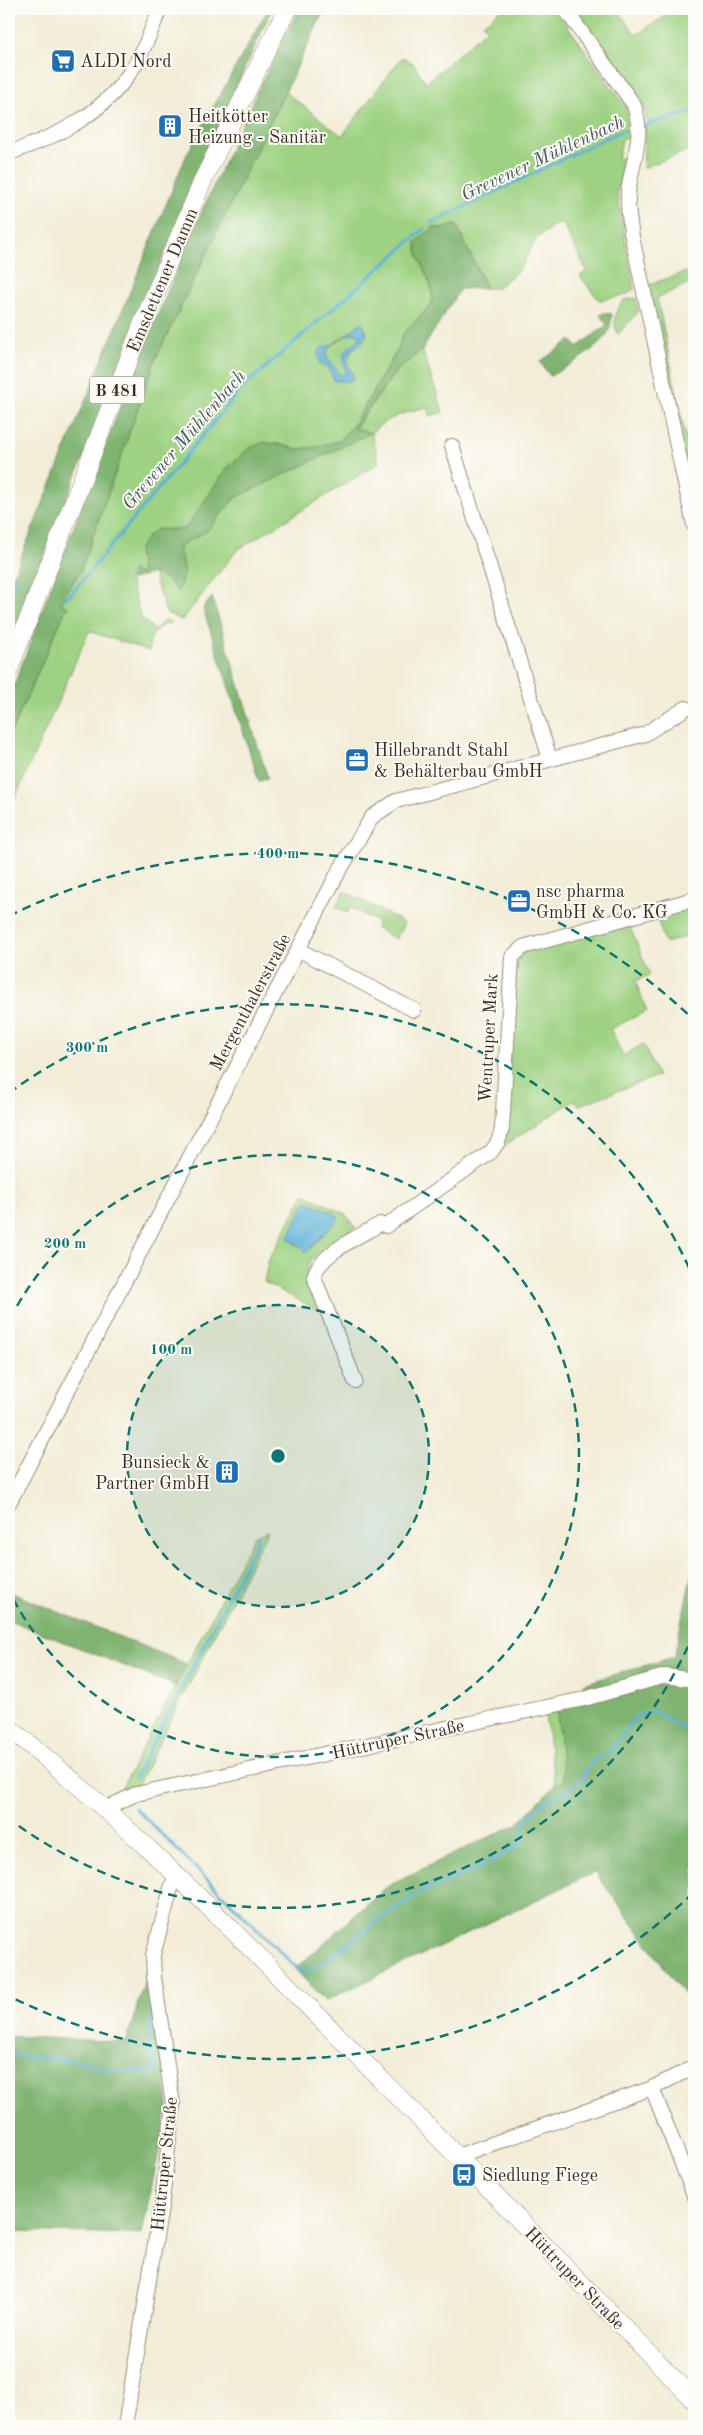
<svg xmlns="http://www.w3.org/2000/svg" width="703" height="2435" font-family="'Old Standard TT',serif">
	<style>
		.green { fill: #9ed282; stroke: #6c7e50; fill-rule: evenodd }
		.forest { fill: #7eb470; stroke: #5c6f47 }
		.water { fill: #5bb1d8; stroke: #4b6e7b; fill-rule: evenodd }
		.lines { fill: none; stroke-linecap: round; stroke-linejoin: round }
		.stream { stroke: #5bb1d8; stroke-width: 3 }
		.minor-casing { stroke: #968c7a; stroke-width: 16 }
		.major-casing { stroke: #968c7a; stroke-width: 19 }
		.minor { stroke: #fff; stroke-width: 14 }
		.major { stroke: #fff; stroke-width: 18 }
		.ring { fill: none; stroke: #0f766e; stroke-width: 2.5; stroke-dasharray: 9 6 }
		.labels { text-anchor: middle; stroke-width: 4; stroke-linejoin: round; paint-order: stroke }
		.shield { fill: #fdfcf7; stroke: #75695f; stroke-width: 1 }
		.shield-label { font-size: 16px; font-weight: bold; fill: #3b2a1e }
		.poi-label { font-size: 18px; fill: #3b2a1e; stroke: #fdfcf7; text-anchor: start }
		.street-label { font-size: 18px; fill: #3b2a1e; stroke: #fdfcf7 }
		.water-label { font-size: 19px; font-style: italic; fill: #46595f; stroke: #fdfcf7 }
		.centre { fill: #0f766e; stroke: #fdfcf7; stroke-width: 2.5 }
		.ring-label { font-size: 15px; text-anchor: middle; font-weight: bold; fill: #0f766e; stroke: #fdfcf7; stroke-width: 4; stroke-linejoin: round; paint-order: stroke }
	</style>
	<rect width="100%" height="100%" fill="#fdfcf7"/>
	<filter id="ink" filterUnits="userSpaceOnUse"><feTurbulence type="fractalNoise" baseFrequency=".02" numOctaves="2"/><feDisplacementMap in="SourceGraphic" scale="10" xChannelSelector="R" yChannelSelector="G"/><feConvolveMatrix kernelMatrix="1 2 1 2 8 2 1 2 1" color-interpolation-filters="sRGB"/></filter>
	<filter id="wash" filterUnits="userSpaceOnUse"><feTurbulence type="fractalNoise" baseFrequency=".0096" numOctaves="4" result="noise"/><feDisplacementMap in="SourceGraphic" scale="20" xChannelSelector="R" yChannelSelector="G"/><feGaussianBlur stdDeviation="1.12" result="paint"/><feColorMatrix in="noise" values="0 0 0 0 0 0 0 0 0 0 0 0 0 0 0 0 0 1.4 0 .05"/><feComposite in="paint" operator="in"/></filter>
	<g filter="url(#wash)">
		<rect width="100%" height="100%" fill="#f2edd7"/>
		<g class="green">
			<path d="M502 9H555L626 107 629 124 633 123V136L622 139 618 158 624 159 617 192 634 289 626 295 599 300 580 276 587 271 563 224 557 223 536 239 520 269 497 288H486L456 224 444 229 434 227 416 242C417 264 435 281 432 304L403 334 398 349 353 426 339 441 316 447 298 449 274 443 228 467 185 529H157L138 550 141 569 138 574 132 571 130 581 141 617 154 630 165 619 171 623C156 626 149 635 149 651L89 631 9 812V737L67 607 61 605 66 593 81 570 155 360 285 92 342 136 402 57 413 63 426 83 487 29 483 24Z"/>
			<path d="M575 9H617L636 35 676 9H694V148L643 168 646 115 636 94Z"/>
			<path d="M694 269V281L657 298 694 478V515L649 285Z"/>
			<path d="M636 298 638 312 618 334C612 323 615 309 624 300Z"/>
			<path d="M422 350 443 412 430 416 427 407C406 412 387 417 371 433L379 463 237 550 182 620 166 613 153 573 167 579 177 591 184 574 179 546 207 531 235 498 370 433 355 428 396 371Z"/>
			<path d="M344 891 404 923 396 939 376 928 378 922 350 907 347 913 336 907Z"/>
			<path d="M694 904V934L665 943 656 915Z"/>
			<path d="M628 923 650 975 635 981 647 1011 610 1029 623 1056 643 1044 658 1076 579 1105 575 1100 502 1147 516 965 520 957 527 950Z"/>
			<path d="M304 1194 344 1213 356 1227C337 1240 303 1253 307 1280 308 1290 314 1301 318 1310L264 1282 268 1262ZM307 1201H309L324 1234 307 1252 288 1238Z"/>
			<path d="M268 1530 137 1786 118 1795 255 1535Z"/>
			<path d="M557 1710 564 1782 555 1785 545 1714Z"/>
		</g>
		<g class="forest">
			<path d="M268 9H272L197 172 9 644V586L186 156Z"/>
			<path d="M299 9H325L155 360 81 570 66 593 61 604 67 607 9 737V699C97 465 183 231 299 9Z"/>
			<path d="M456 224 486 288 460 289 422 350 396 371 355 428 371 433 235 498 207 531 179 546 184 574 178 592 167 579 153 573 130 580 132 571 138 574 141 569 138 550C158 520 155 533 185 529L228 467 249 448 265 442 298 449 316 447 339 441 353 426 398 349 403 334 432 304C435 281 417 264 416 242L434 227 444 229Z"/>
			<path d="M604 313 612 314C611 319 611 325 609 330 604 346 565 368 550 376L540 362 571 340 577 347 607 325 600 315Z"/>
			<path d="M212 597 268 779 259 781 203 608Z"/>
			<path d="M694 1563V2008L595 1872 325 2001 295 1969 390 1884 517 1824 555 1785 564 1782 557 1710 585 1694 583 1684 674 1657Z"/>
			<path d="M9 1592 187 1664 175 1686 9 1620Z"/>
			<path d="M146 1977 160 2043 168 2106 142 2234 9 2231V2036L126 2042Z"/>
		</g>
		<g class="water">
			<path d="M361 323C373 334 362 344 351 350L347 363 353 375 352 381H334L328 366 320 364 318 354 321 348 334 344ZM355 333 361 336C357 344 347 345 344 354 342 362 347 368 345 375H340L326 355C329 344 344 335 355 333Z"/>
			<path d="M306 1201 335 1213 339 1218 307 1252 288 1238Z"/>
		</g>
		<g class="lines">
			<g class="stream">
				<path d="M643 126 694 111"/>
				<path d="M431 223 612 135 634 128"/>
				<path d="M9 583 13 580 18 582"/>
				<path d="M64 599 70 595 243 387 424 229"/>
				<path d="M135 1778 257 1542V1535"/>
				<path d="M135 1808 303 1974 325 1961 383 1917 422 1891 479 1868 522 1843 523 1824 545 1801 580 1783 591 1762 609 1753 636 1716 654 1711 682 1727 694 1728"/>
				<path d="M9 2053 18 2056 80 2061 106 2070 154 2072 156 2069C151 2058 147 2027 152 2016"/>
			</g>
		</g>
	</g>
	<g filter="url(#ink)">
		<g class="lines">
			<defs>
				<g id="minor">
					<path d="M565 9 634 105C645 137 632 161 628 193 627 206 630 220 631 232L694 525"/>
					<path d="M9 153C56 137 102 115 131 71 144 52 151 30 160 9"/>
					<path d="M452 446 550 759"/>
					<path d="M299 950 414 1010"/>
					<path d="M386 1226 491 1152 498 1142 502 1129 512 957 523 947 694 899"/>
					<path d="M355 1381 314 1277C319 1254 360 1236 380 1224"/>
					<path d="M9 1503 338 873 372 817 396 801 645 734 686 708"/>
					<path d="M104 1809 136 1794 584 1699 665 1676 694 1680"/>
					<path d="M652 2088 694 2195"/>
					<path d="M457 2156 652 2088 694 2067"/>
					<path d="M125 2426 162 2201 173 2105 154 1977 153 1955 172 1885 178 1876"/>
				</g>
				<g id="major">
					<path d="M9 669 144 320 204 178 287 9"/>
					<path d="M9 1728C117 1813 213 1910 309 2007 439 2137 567 2268 694 2400"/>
				</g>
			</defs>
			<use href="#minor" class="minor-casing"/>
			<use href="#major" class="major-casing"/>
			<use href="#minor" class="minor"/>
			<use href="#major" class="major"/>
		</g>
	</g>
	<circle cx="278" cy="1456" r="151" fill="#0f766e" fill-opacity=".12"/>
	<g class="ring">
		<circle cx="278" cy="1456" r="151"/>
		<path d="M10 1319A301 301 0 1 1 10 1593"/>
		<path d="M694 1633A452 452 0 0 1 9 1819M9 1093A452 452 0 0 1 694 1279"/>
		<path d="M693 1893A603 603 0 0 1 9 1996M9 916A603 603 0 0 1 693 1019"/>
	</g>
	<defs>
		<symbol id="supermarket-square" viewBox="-11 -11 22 22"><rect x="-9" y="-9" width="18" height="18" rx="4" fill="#1f6fb2" stroke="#fdfcf7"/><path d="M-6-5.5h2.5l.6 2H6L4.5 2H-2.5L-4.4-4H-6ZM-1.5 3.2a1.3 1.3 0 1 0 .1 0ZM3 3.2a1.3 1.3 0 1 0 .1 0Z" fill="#fff"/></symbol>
		<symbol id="building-square" viewBox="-11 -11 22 22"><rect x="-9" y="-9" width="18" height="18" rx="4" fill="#1f6fb2" stroke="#fdfcf7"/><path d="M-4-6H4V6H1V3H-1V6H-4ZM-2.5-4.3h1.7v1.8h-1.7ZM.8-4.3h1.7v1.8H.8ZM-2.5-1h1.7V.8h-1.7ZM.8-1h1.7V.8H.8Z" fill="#fff"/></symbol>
		<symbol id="office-square" viewBox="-11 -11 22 22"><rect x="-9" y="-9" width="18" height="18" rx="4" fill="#1f6fb2" stroke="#fdfcf7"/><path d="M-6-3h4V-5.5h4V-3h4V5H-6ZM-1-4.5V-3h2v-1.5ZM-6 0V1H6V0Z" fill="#fff"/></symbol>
		<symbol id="bus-square" viewBox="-11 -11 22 22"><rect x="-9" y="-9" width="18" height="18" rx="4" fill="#1f6fb2" stroke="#fdfcf7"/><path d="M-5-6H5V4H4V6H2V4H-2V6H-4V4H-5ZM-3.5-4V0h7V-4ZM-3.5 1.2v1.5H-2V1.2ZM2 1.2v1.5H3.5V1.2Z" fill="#fff"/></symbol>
	</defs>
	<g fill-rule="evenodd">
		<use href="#supermarket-square" x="49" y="47" width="28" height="28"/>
		<use href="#building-square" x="156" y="112" width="28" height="28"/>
		<use href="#office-square" x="343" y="746" width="28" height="28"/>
		<use href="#office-square" x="505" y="887" width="28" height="28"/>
		<use href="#building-square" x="213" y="1458" width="28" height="28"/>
		<use href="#bus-square" x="450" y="2161" width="28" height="28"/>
	</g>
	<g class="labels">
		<rect class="shield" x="89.5" y="376.5" width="55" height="27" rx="4"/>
		<g class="shield-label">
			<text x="117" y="396">B 481</text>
		</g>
		<g class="poi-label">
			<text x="80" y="67">ALDI Nord</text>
			<text x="188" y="122">Heitkötter<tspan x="188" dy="21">Heizung - Sanitär</tspan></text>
			<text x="374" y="756">Hillebrandt Stahl<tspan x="374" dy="21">&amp; Behälterbau GmbH</tspan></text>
			<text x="536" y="897">nsc pharma<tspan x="536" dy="21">GmbH &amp; Co. KG</tspan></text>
			<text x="210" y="1468" text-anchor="end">Bunsieck &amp;<tspan x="210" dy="21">Partner GmbH</tspan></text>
			<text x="482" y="2181">Siedlung Fiege</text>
		</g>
		<g class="street-label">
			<text transform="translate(162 280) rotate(-67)" y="6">Emsdettener Damm</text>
			<text transform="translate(250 1002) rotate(-62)" y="6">Mergenthalerstraße</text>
			<text transform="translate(488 1038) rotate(-87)" y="6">Wentruper Mark</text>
			<text transform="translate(398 1739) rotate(-12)" y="6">Hüttruper Straße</text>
			<text transform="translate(164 2164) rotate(-84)" y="6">Hüttruper Straße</text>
			<text transform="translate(575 2278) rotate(46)" y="6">Hüttruper Straße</text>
		</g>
		<g class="water-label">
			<text transform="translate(542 157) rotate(-25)" y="7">Grevener Mühlenbach</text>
			<text transform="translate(183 439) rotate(-49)" y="7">Grevener Mühlenbach</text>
		</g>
	</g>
	<circle cx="278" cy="1456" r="8" class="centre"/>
	<g class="ring-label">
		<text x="278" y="858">400 m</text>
		<text x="87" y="1052">300 m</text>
		<text x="65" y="1248">200 m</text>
		<text x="171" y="1354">100 m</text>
	</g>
	<rect width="703" height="2435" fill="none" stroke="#fdfcf7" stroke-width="30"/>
</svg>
